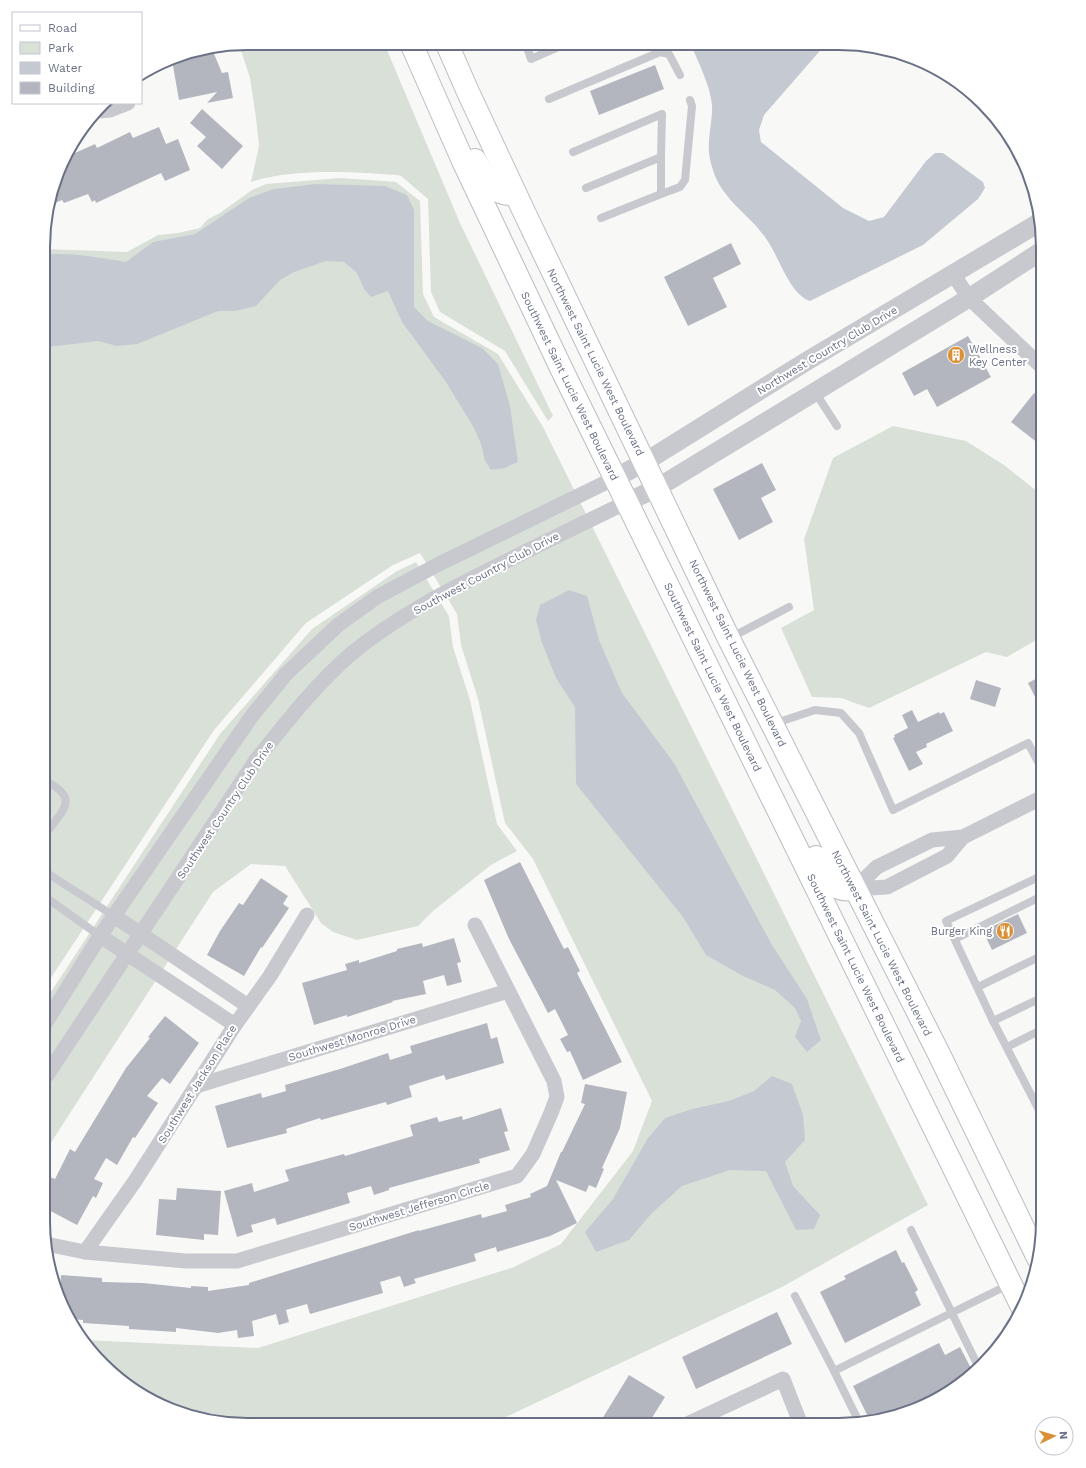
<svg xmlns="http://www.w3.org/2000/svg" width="1086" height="1468" font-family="'Work Sans',sans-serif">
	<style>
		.green { fill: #d9e0d8 }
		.water { fill: #c5cad2 }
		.building { fill: #b3b6be }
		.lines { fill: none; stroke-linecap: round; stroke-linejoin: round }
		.secondary-casing { stroke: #babcc2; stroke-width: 24 }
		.service { stroke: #c8c9ce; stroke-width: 8 }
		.minor { stroke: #c8c9ce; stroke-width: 15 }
		.tertiary { stroke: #c8c9ce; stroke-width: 19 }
		.secondary { stroke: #fff; stroke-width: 22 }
		.labels { text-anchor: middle; stroke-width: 4; stroke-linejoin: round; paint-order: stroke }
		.poi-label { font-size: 11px; fill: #6a7186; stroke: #fff; text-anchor: start }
		.street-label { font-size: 11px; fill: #6a7186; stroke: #fff }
		.rim { fill: none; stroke: #6a7186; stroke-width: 2 }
	</style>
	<rect width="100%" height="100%" fill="#f8f9f7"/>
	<g class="green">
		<path d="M247 43H384L460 223 553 416 548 421 505 351 440 312 431 292 428 199 401 176 397 175C352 172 294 168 251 182L259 146 256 118 250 78 239 44Z"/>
		<path d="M341 178 396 182 420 201 423 294 434 317 498 354 543 427 928 1205 782 1287 491 1424 221 1423C208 1420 194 1418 182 1414 145 1402 105 1372 83 1340L258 1348 514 1267 561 1244 633 1151 652 1101 533 859 505 823 478 699 461 645 457 614 420 553 393 565 306 623 214 730 43 990 45 249 127 252 158 235 178 233 200 228 208 219 220 213 252 190 266 184Z"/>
		<path d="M893 426 966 441 1004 465 1043 496V636L1007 657 986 652 869 708 841 698 812 697 781 628 814 610 804 539 833 458Z"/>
		<path d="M416 562 449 616 453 647 470 700 497 824 517 851 491 865 433 911 418 926 357 940 333 932 321 923 285 866 251 864 213 892 43 1155V1004L220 734 312 629 397 571Z"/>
	</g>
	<g class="water">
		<path d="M691 44 825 45 764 115 759 130 761 142 843 208 869 221 884 217 926 161 935 153H943L983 182 985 188 978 199 923 245 810 301C790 295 779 257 767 240 747 210 718 200 710 159 706 142 713 122 712 105 710 84 698 63 691 44Z"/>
		<path d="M316 184 385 186 407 195 414 210V307L428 321 482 348 498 364 510 406 518 462 505 468 491 470 485 461 481 444 474 428 446 382 402 322 388 291 371 297 364 289 357 273 344 262 326 261 294 272 280 280 256 306 235 311H218L137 344 117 346 98 341 48 347 45 345V256C60 250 107 259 126 262L153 242 195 234 249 198 274 189Z"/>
		<path d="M569 590 587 596 599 640 622 693 674 763 772 945 807 999 821 1040 807 1052 795 1037 801 1021 795 1008 775 990 743 976 706 955 683 917 576 784 575 707 556 678 542 643 536 620 540 605Z"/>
		<path d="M772 1076 792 1084 803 1115 805 1140 785 1162 793 1186 820 1215 814 1229 796 1230 766 1171 730 1170 682 1186 651 1214 629 1240 596 1252 585 1232 613 1199 648 1138 665 1118 692 1109 729 1101 754 1091Z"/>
	</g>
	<g class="building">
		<path d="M212 49 222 73 228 72 233 98 207 103 217 92 179 100 172 60 181 54Z"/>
		<path d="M655 65 664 89 599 115 590 91Z"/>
		<path d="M202 109 243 146 222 169 197 146 206 137 190 123Z"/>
		<path d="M159 127 166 144 178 139 190 170 165 181 161 173 96 203 95 200 92 202 88 194 64 203 62 200 50 205 66 157 95 144 97 148 130 132 133 138Z"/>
		<path d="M731 243 741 264 713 278 727 307 688 326 664 277Z"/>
		<path d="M968 336 991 377 937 407 927 389 914 396 902 373Z"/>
		<path d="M1034 393 1043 400V447L1011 422Z"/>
		<path d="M762 463 776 490 761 498 773 522 739 540 713 489Z"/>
		<path d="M1043 675V713L1028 683Z"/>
		<path d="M976 680 1001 688 995 707 970 699Z"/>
		<path d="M912 710 918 722 939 712 940 714 944 712 953 731 926 744 927 747 916 752 923 764 909 771 893 738 895 737 894 735 908 728 902 715Z"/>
		<path d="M520 862 564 949 568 947 580 971 577 973 622 1062 583 1080 570 1051 567 1052 560 1039 568 1035 555 1009 548 1013 509 939 484 880Z"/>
		<path d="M261 878 288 896 283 904 289 908 262 948 261 947 244 976 207 955 220 931 239 903 243 905Z"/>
		<path d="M1018 914 1027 933 992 950 983 931Z"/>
		<path d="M454 938 461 962 457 963 462 982 447 986 444 975 423 981 426 994 392 1001 393 1002 347 1017V1015L314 1025 302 983 347 970 345 964 359 960V963L397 951V949L422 943 423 947Z"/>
		<path d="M165 1016 199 1043 170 1084 162 1078 147 1096 158 1103 135 1138 133 1137 117 1165 106 1158 94 1179 103 1183 96 1198 93 1196 77 1225 43 1207V1191L50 1177 55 1179 70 1149 75 1152 126 1068 150 1038 148 1037Z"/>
		<path d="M487 1023 491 1039 497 1037 504 1063 446 1080 444 1075 409 1086 412 1097 387 1105 386 1102 321 1120 320 1118 286 1129 287 1133 227 1148 215 1106 261 1093 262 1098 286 1091 285 1085 340 1069 388 1053 390 1060 412 1053 410 1046Z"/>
		<path d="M585 1084 627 1092 620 1128 602 1168 604 1169 596 1188 589 1185 586 1192 556 1180 577 1223 550 1236 497 1252 496 1247 474 1254 476 1261 414 1279 416 1283 404 1287 400 1276 380 1282 383 1293 310 1314 307 1304 286 1310 289 1322 279 1325 276 1314 252 1321 254 1336 238 1338 237 1330 218 1333 176 1328V1332L129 1329V1326L83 1323V1320L70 1319 64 1311 54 1285 60 1286 61 1275 102 1278V1282L143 1283 191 1288V1286L208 1287V1291L249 1285V1283L419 1230V1231L481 1214 482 1218 507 1211 505 1205 531 1197 530 1194 547 1186 561 1152H562L585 1104 581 1103Z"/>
		<path d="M501 1108 508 1131 504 1132 510 1150 479 1159 480 1163 389 1188V1190L374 1195 371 1186 347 1193 350 1203 277 1225 275 1218 251 1225 253 1232 237 1237 224 1191 252 1183 254 1192 289 1181 285 1170 344 1154 345 1156 413 1136 410 1125 437 1117 439 1122 462 1116 463 1120Z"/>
		<path d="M177 1188 221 1191 218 1235 204 1234V1240L156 1235 159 1199 176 1200Z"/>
		<path d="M896 1250 902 1263 904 1262 918 1290 915 1292 921 1305 845 1343 820 1292 846 1279 844 1276Z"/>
		<path d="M777 1312 792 1344 696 1389 682 1357Z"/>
		<path d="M939 1343 945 1355 960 1347 974 1374 959 1382 960 1384 929 1404 891 1418 870 1421 853 1386Z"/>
		<path d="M629 1375 665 1397 648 1424H599Z"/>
	</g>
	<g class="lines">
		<defs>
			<g id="secondary">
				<path d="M411 43 463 161 562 370 1022 1307"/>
				<path d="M447 44 468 92 526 216 729 639 938 1052 1038 1258"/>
				<path d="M475 160C483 175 495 199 515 193"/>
				<path d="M816 857C825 875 830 893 854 889"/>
			</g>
		</defs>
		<use href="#secondary" class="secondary-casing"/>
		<g class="service">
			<path d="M526 44 531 59 565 44"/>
			<path d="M549 99 660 52 669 54 680 75"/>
			<path d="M573 152 662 114 661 157 586 188"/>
			<path d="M661 194 680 187 685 180 692 106 690 100"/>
			<path d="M601 218 661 194V157"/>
			<path d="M815 392 837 426"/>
			<path d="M730 638 789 607"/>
			<path d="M773 724 815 710 841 713 859 733 893 810 1028 743 1043 771"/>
			<path d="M44 836C62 810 82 799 44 780"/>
			<path d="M44 871 114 916"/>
			<path d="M44 896 100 936"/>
			<path d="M955 939 1040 897 1043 898"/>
			<path d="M978 987 1043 955"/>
			<path d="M1043 997 993 1021 946 921 1043 875"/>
			<path d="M993 1021 1043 1118"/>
			<path d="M1007 1047 1043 1029"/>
			<path d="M911 1230 979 1368"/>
			<path d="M795 1296 834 1371 1010 1284"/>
			<path d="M834 1371 859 1422"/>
		</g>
		<g class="minor">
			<path d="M99 111 110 110 128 103"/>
			<path d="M953 274 969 298 1043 368"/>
			<path d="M854 889 877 867 932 840 963 837 1043 797"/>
			<path d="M854 889 887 887 947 856 963 837"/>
			<path d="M114 916 248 1006"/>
			<path d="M100 936 235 1025"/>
			<path d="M43 1027 100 936 251 717 286 674 338 625 377 597 439 564 615 478"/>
			<path d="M43 1081 256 760C286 723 315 685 351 654 393 619 443 593 491 569 536 546 582 524 627 502"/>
			<path d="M196 1086 508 991"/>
			<path d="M46 1244 85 1252 186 1261H237L517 1176 533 1154 551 1113 557 1097 554 1081 475 925"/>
			<path d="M85 1252 135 1181 235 1025 270 976 307 915"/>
			<path d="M685 1425 783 1379 801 1425"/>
		</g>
		<g class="tertiary">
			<path d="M615 478 645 462 807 361 1040 222"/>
			<path d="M627 502 657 488 969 298 1043 250"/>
		</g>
		<use href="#secondary" class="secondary"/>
	</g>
	<defs>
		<symbol id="building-disc" viewBox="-11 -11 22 22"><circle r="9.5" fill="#d99037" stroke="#fff"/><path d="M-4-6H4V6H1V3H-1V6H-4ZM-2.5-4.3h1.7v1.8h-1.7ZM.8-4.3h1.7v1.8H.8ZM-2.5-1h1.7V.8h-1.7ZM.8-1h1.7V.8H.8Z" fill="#fff"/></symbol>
		<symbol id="restaurant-disc" viewBox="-11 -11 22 22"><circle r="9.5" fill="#d99037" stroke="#fff"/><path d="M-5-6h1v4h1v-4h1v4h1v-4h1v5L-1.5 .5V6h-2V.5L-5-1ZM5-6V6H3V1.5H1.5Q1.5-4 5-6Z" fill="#fff"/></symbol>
	</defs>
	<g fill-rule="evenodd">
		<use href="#building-disc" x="946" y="345" width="20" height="20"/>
		<use href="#restaurant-disc" x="995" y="921" width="20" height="20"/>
	</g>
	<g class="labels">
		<g class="poi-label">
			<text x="969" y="353">Wellness<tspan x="969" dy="13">Key Center</tspan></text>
			<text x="992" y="935" text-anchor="end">Burger King</text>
		</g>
		<g class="street-label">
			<text transform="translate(827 350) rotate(-31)" y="4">Northwest Country Club Drive</text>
			<text transform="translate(596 362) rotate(64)" y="4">Northwest Saint Lucie West Boulevard</text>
			<text transform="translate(570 386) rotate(64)" y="4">Southwest Saint Lucie West Boulevard</text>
			<text transform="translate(486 573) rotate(-28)" y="4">Southwest Country Club Drive</text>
			<text transform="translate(738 653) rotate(64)" y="4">Northwest Saint Lucie West Boulevard</text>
			<text transform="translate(713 677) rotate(64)" y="4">Southwest Saint Lucie West Boulevard</text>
			<text transform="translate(225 810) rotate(-56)" y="4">Southwest Country Club Drive</text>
			<text transform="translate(882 943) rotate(63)" y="4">Northwest Saint Lucie West Boulevard</text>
			<text transform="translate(856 968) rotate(64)" y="4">Southwest Saint Lucie West Boulevard</text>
			<text transform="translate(352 1038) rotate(-17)" y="4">Southwest Monroe Drive</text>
			<text transform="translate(197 1084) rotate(-58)" y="4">Southwest Jackson Place</text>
			<text transform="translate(419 1206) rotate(-17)" y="4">Southwest Jefferson Circle</text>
		</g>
	</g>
	<path d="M0 0H1086V1468H0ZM247 50H839A197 197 0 0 1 1036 247V1221A197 197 0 0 1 839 1418H247A197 197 0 0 1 50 1221V247A197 197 0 0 1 247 50Z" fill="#fff" fill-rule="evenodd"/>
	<path class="rim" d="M247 50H839A197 197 0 0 1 1036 247V1221A197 197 0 0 1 839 1418H247A197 197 0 0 1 50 1221V247A197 197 0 0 1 247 50Z"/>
	<rect x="12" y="12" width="130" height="92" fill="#ffffff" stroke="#c3c6cf"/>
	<rect x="20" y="25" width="20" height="6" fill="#ffffff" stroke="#c3c6cf"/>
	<text x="48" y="32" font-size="12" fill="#6a7186">Road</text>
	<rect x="20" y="42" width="20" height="12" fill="#d9e0d8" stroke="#c3c6cf"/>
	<text x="48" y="52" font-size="12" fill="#6a7186">Park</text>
	<rect x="20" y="62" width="20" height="12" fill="#c5cad2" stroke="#c3c6cf"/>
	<text x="48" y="72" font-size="12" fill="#6a7186">Water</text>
	<rect x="20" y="82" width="20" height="12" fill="#b3b6be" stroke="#c3c6cf"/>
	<text x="48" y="92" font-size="12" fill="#6a7186">Building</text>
	<g transform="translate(1054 1436) rotate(85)"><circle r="19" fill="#ffffff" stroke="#c3c6cf"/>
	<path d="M0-3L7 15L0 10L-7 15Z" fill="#d99037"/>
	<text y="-6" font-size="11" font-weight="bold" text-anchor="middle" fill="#6a7186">N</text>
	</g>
</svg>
